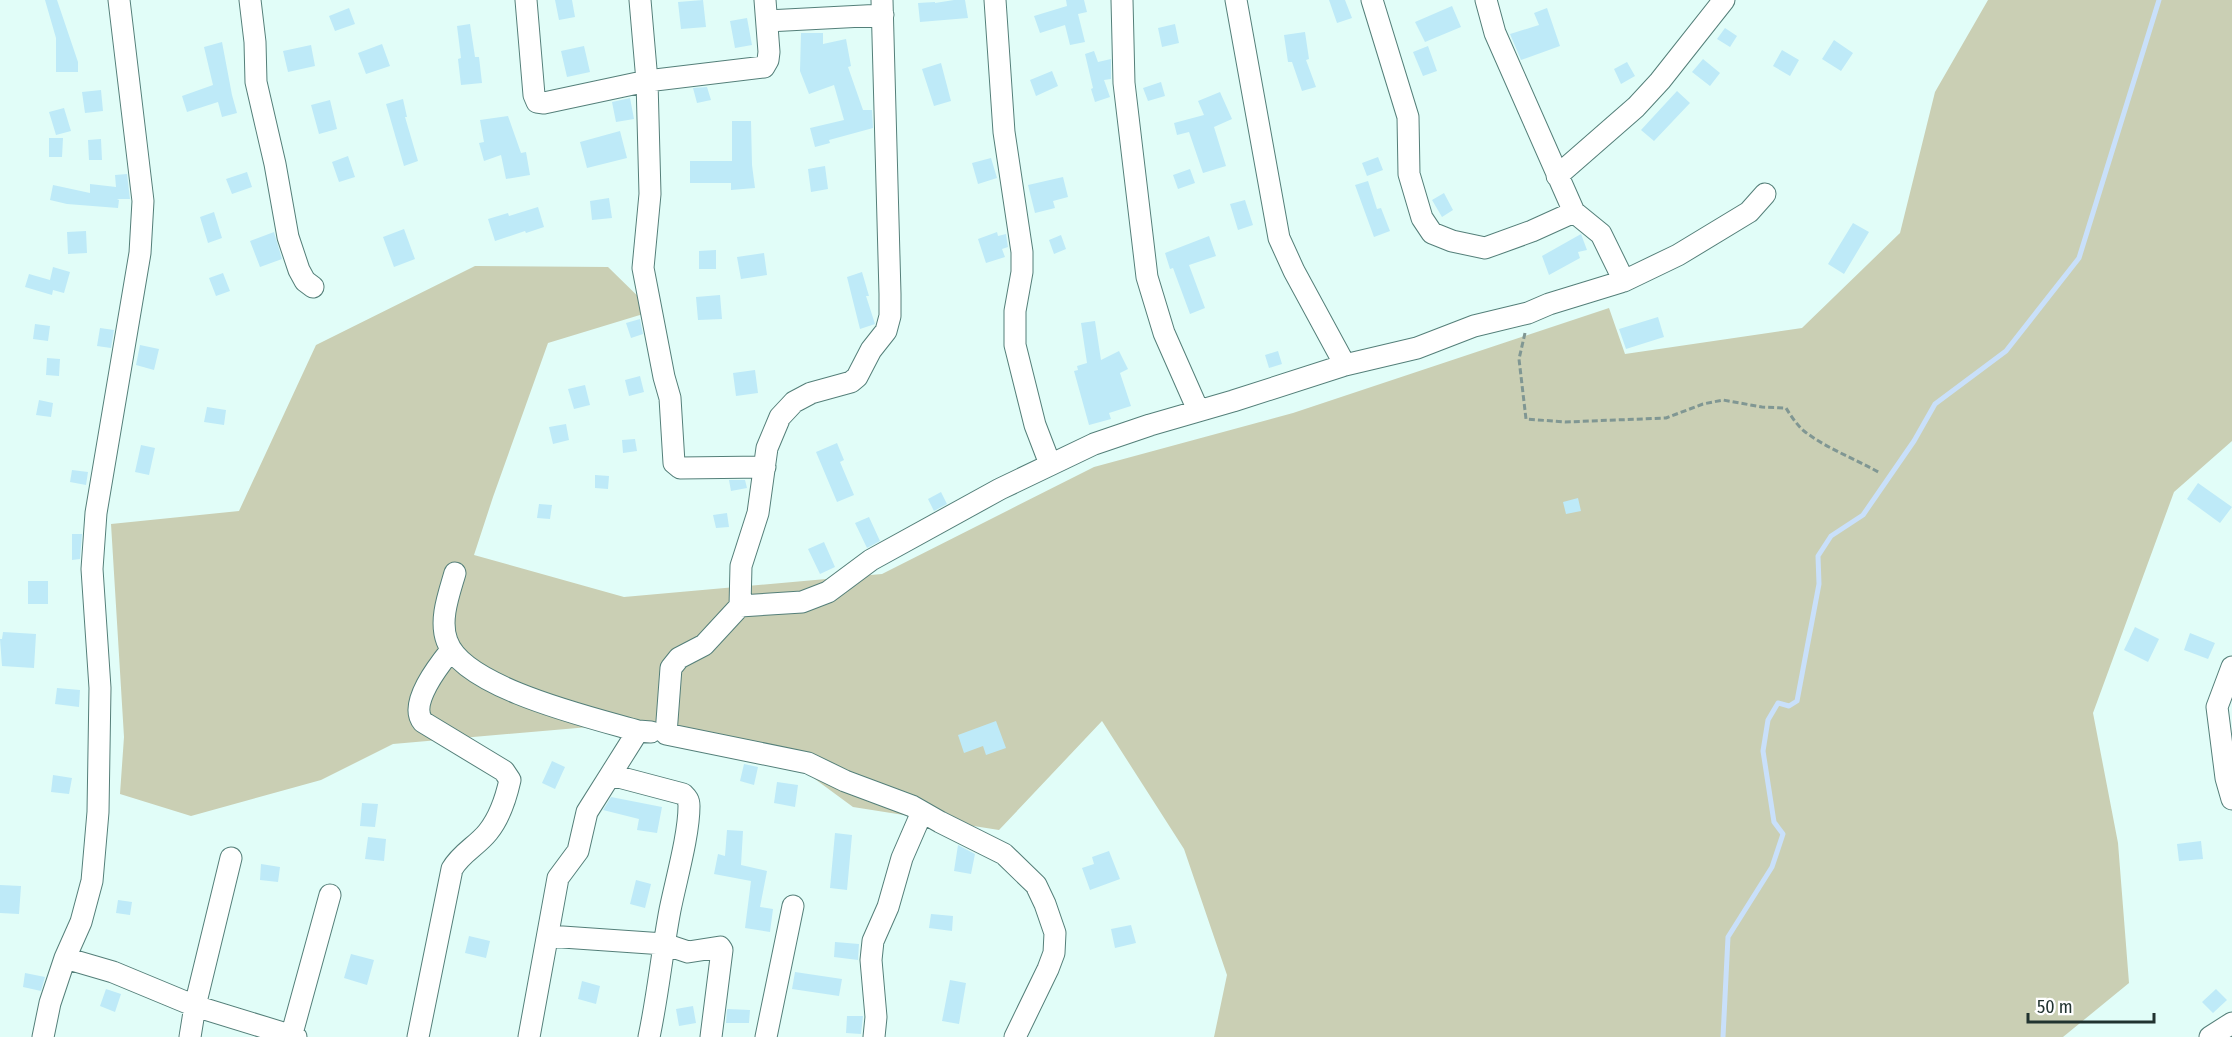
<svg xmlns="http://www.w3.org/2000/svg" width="2232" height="1037" font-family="'Fira Sans Condensed',sans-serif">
<rect width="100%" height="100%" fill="#e1fdf8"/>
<!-- green -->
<path fill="#cacfb4" d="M1988,0h244v441l-58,51 -81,221 25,130 11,140 -66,54h-849l13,-62 -43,-126 -82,-128 -103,109 -146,-23 -83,-61 -123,-24 -254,22 -72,36 -130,36 -71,-22 4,-57 -13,-213 128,-13 77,-166 159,-79 133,1 45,44 -105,32 -55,154 -19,58 150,42 258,-23 212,-107 199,-54 316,-105 16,46 177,-26 98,-95 35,-141z"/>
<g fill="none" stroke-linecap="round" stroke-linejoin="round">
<!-- stream -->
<path stroke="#c9e0fa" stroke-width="5" d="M1723,1037l5,-100 44,-70 11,-33 -9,-12 -11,-71 5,-31 10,-17 11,3 8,-5 22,-117 -1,-28 13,-20 32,-21 51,-74 21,-37 71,-53 73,-93 80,-258"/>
</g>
<!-- building -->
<path fill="#beeaf8" d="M45,0h12l21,62v10h-22v-34z
M555,0h17l3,17 -16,3z
M703,0l3,27 -25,2 -3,-27z
M954,0h11l3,18 -48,4 -2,-19 17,-1v1z
M1066,0h18l3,12 -9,2 7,28 -15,3 -5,-20 -25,8 -6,-17 33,-10z
M1329,0h16l7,18 -15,5z
M1452,6l9,21 -36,15 -10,-20z
M349,8l6,16 -20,7 -6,-15z
M1547,8l13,38 -39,14 -11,-26 29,-9 -5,-12z
M747,18l5,27 -17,3 -5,-27z
M470,24l5,33h4l3,26 -21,2 -3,-26 3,-1 -4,-32z
M1175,24l4,19 -17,4 -4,-19z
M1725,28l12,8 -7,11 -13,-8z
M1305,32l4,27 -3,1 10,27 -14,4 -10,-29h-4l-4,-27z
M801,33h22v11l23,-5 5,27 -3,1 15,43h9l1,18 -44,12 1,3 -15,4 -5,-19 34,-8 -10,-35 -25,9 -9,-23z
M1834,40l19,13 -12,18 -19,-12z
M222,42l10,53 5,18 -15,4 -4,-15 -31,10 -5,-16 31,-11 -9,-38z
M382,44l8,22 -24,8 -8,-21z
M311,45l4,21 -27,6 -5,-21z
M584,46l6,26 -23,5 -6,-26z
M1428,46l9,25 -14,5 -10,-24z
M1782,50l17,10 -9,16 -17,-10z
M1094,51l4,11 13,-3v20l-7,1 6,17 -15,5 -4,-13 2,-1 -8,-34z
M1703,59l17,14 -10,13 -18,-14z
M1627,62l8,14 -14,8 -7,-15z
M941,63l10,38 -17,5 -12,-37z
M1052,71l6,15 -22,10 -6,-16z
M1161,82l4,14 -17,5 -5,-13z
M707,87l4,13 -14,3 -4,-15z
M101,90l2,21 -18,2 -3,-21z
M1677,91l13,12 -36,38 -13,-11z
M1220,92l12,27 -18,8 12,39 -23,7 -14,-41 -12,3 -3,-12 30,-8 -6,-14z
M630,98l4,21 -18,3 -4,-20z
M403,99l4,18h-2l13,44 -14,5 -18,-62z
M330,100l7,29 -18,5 -8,-29z
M64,108l7,23 -15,4 -7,-23z
M508,116l13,37 5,-1 4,23 -24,4 -5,-24 -17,6 -5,-18 5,-1 -4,-22z
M732,121h19l1,44 3,23 -24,2v-7h-41v-22h42z
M620,131l7,27 -40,10 -7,-26z
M49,138h14l-1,19h-13z
M101,139l1,21h-13l-1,-20z
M348,156l7,21 -16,5 -7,-20z
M1378,157l5,13 -16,6 -5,-13z
M991,158l6,20 -19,6 -6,-21z
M825,166l3,23 -17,3 -3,-23z
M1190,169l5,14 -17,6 -5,-14z
M247,172l5,15 -20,7 -6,-15z
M127,174l3,25h-13l2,1 -1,8 -51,-4 -17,-4 3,-15 37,8v-9l26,3 -1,-12z
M1063,177l5,20 -15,4 2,7 -20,5 -7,-28z
M1368,181l9,28 4,-1 9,23 -16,6 -19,-52z
M1444,193l9,17 -11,7 -10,-17z
M609,198l3,20 -20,2 -2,-19z
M1245,200l8,25 -15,5 -8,-26z
M538,207l6,20 -18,6 -1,-2 -30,10 -7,-22 20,-6 1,3z
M214,212l8,26 -14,5 -8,-26z
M1853,223l16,9 -25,42 -16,-10z
M404,229l11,30 -21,8 -11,-30z
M86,231l1,22 -19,1 -1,-22z
M274,232l8,27 -22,8 -10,-26z
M997,232l1,4 8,-2 2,13 -6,2 3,8 -19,6 -8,-24z
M1581,234l6,16 -9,2 2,6 -31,17 -7,-19z
M1061,235l5,14 -12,5 -5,-14z
M1209,236l7,20 -27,9 16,43 -15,6 -17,-46 -3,1 -5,-16z
M716,250v19h-17v-18z
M764,253l3,22 -26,4 -4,-22z
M53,267l17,5 -6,21 -11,-3 -1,5 -27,-8 4,-13 21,6z
M862,272l7,24h-3l9,28 -15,5 -13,-52z
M223,273l7,18 -14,5 -7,-18z
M720,295l2,24 -24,1 -2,-23z
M1658,317l6,20 -38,12 -7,-20z
M640,319l3,15 -12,4 -5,-15z
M1095,321l6,39 18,-9 9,18 -8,4 11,33 -22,7 2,6 -22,6 -15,-54 4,-1 -1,-4 10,-3 -6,-40z
M35,324l15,2 -2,15 -15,-2z
M100,328l14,2 -3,18 -14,-2z
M140,345l19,4 -5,21 -18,-5z
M1278,351l4,13 -13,4 -4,-13z
M47,358l13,1 -1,17 -13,-1z
M755,370l3,23 -22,3 -3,-23z
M640,376l4,16 -15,4 -4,-16z
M585,385l5,20 -16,4 -6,-20z
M39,400l14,3 -2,14 -15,-2z
M207,407l19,3 -2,15 -20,-3z
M566,424l3,16 -16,4 -4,-17z
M635,439l2,12 -14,2 -1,-13z
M837,443l7,17 -4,2 14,33 -17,7 -21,-50z
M141,445l14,3 -6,27 -14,-3z
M72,470l16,2 -2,13 -16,-3z
M595,475l14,1 -1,13 -13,-1z
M729,480h16l2,8 -16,3z
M2198,483l34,24 -12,16 -33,-24z
M941,492l6,12 -13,7 -6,-12z
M1578,498l3,13 -15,3 -3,-12z
M539,504l13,1 -2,14 -13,-1z
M727,513l2,14 -13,1 -3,-13z
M869,517l11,24 -13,7 -12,-25z
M72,534h10l-2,25 -8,1z
M824,542l11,25 -15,7 -12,-25z
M28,581h20v23h-20z
M2135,627l24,12 -11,23 -24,-12z
M3,632l33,2 -2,34 -32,-2 -2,-27h2z
M2190,633l25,10 -7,16 -24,-9z
M57,688l23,2 -1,17 -24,-3z
M996,721l10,27 -20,7 -3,-9 -19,7 -6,-18z
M552,761l13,6 -10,22 -13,-6z
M744,764l14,3 -4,18 -14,-4z
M53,775l19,3 -3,16 -18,-2z
M777,782l21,3 -3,22 -21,-4z
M611,797l51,10 -5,26 -20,-3 2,-11 -36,-9z
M362,803l16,1 -3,23 -15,-1z
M727,830l16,1 -2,34 26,6 -7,36 13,2 -3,23 -25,-4 6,-47 -37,-7 4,-20 7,2z
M835,833l17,2 -5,55 -17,-2z
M368,837l18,2 -2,22 -19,-2z
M2201,841l2,18 -24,2 -2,-17z
M958,845l17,9 -4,20 -17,-3z
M1109,851l11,28 -30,11 -8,-22 12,-4 -2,-7z
M261,864l19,3 -2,15 -18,-2z
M636,880l15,4 -6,24 -15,-4z
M0,885l21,1 -2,28 -19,-1z
M118,900l14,2 -2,13 -14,-2z
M931,914l22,2 -1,15 -23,-3z
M1131,925l5,18 -21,5 -4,-19z
M469,936l21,5 -4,17 -21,-5z
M835,942l24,2 -1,16 -24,-3z
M351,954l23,6 -7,25 -23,-7z
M795,972l47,7 -3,17 -47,-7z
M25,973l20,4 -4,14 -18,-4z
M950,980l16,3 -7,41 -17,-3z
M582,981l18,5 -4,18 -18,-5z
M106,989l15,5 -6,18 -15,-6z
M2216,989l11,11 -14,13 -11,-11z
M693,1006l3,17 -17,3 -3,-17z
M727,1009l23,1 -1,13h-23z
M847,1016h16l-2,18 -15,-1z"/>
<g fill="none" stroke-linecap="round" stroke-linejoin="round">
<defs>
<path id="minor" d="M250,0l5,42 1,40 19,82 13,73 11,33 6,11 8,6
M526,0l8,95 3,7 7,1 103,-22 117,-14 4,-7 1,-8 -4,-52
M640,0l7,81 3,113 -7,74 21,109 6,21 4,65 6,5 85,-1
M882,0l8,294v22l-4,15 -15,19 -14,27 -6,5 -40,11 -17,9 -14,15 -13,31 -9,65 -17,53 -1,40 -36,39 -25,13 -8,10 -5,66 142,29 37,18 67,25 28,16 64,32 32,31 9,19 10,29 -1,20 -6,16 -33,68
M995,0l9,132 18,120v20l-7,39v34l20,80 15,39
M1122,0l2,83 23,194 17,56 34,77
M1236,0l43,238 15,33 51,94
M1372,0l36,117 1,57 13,44 10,15 20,8 33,7 47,-17 42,-19
M1486,0l9,33 79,179 27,22 23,47
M767,21l116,-6
M1557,176l79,-69 24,-26 64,-81
M455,573c-6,21 -16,47 -8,68 16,47 146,77 191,90l13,1
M740,606l62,-4 26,-10 43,-32 129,-71 94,-45 56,-19 83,-24 112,-36 72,-17 57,-22 54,-13 21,-9 75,-23 54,-26 71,-43 16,-18
M2232,667l-15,40 9,71 6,21
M611,775l72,19c4,4 6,6 6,12 0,29 -13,74 -19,104 -8,42 -12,85 -21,127
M548,936l116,8 24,8 32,-5 2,3 -11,87
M65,958l48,14 82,34 101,31
M43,1037l7,-34 15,-45 16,-36 11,-41 6,-69 2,-124 -8,-119 4,-56 44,-260 3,-52 -24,-201
M190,1037l5,-31 36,-148
M291,1037l39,-142
M418,1037l34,-168c9,-16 25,-23 36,-37 12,-15 18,-34 22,-52l-6,-9 -81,-49c-15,-18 16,-57 28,-72
M529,1037l29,-159 20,-27 9,-39 51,-81
M766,1037l27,-131
M874,1037l2,-20 -5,-57 2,-19 15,-34 14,-49 20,-46
M2210,1037l22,-14"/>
</defs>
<!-- minor casing -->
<use href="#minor" stroke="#547f79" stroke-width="23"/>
<!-- path -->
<path stroke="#809793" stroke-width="3" stroke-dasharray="6 3" stroke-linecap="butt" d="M1525,333l-6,26 7,60 39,3 101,-4 37,-14 20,-4 39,7 24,1c5,8 11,17 18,23 23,18 50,27 76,42"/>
<!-- minor -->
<use href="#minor" stroke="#fff" stroke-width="21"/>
</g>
<!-- scale -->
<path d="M2028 1013v9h126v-9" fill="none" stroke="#213330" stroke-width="3"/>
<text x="2037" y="1013" font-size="18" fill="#213330" stroke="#ffffff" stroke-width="4.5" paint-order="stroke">50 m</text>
</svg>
